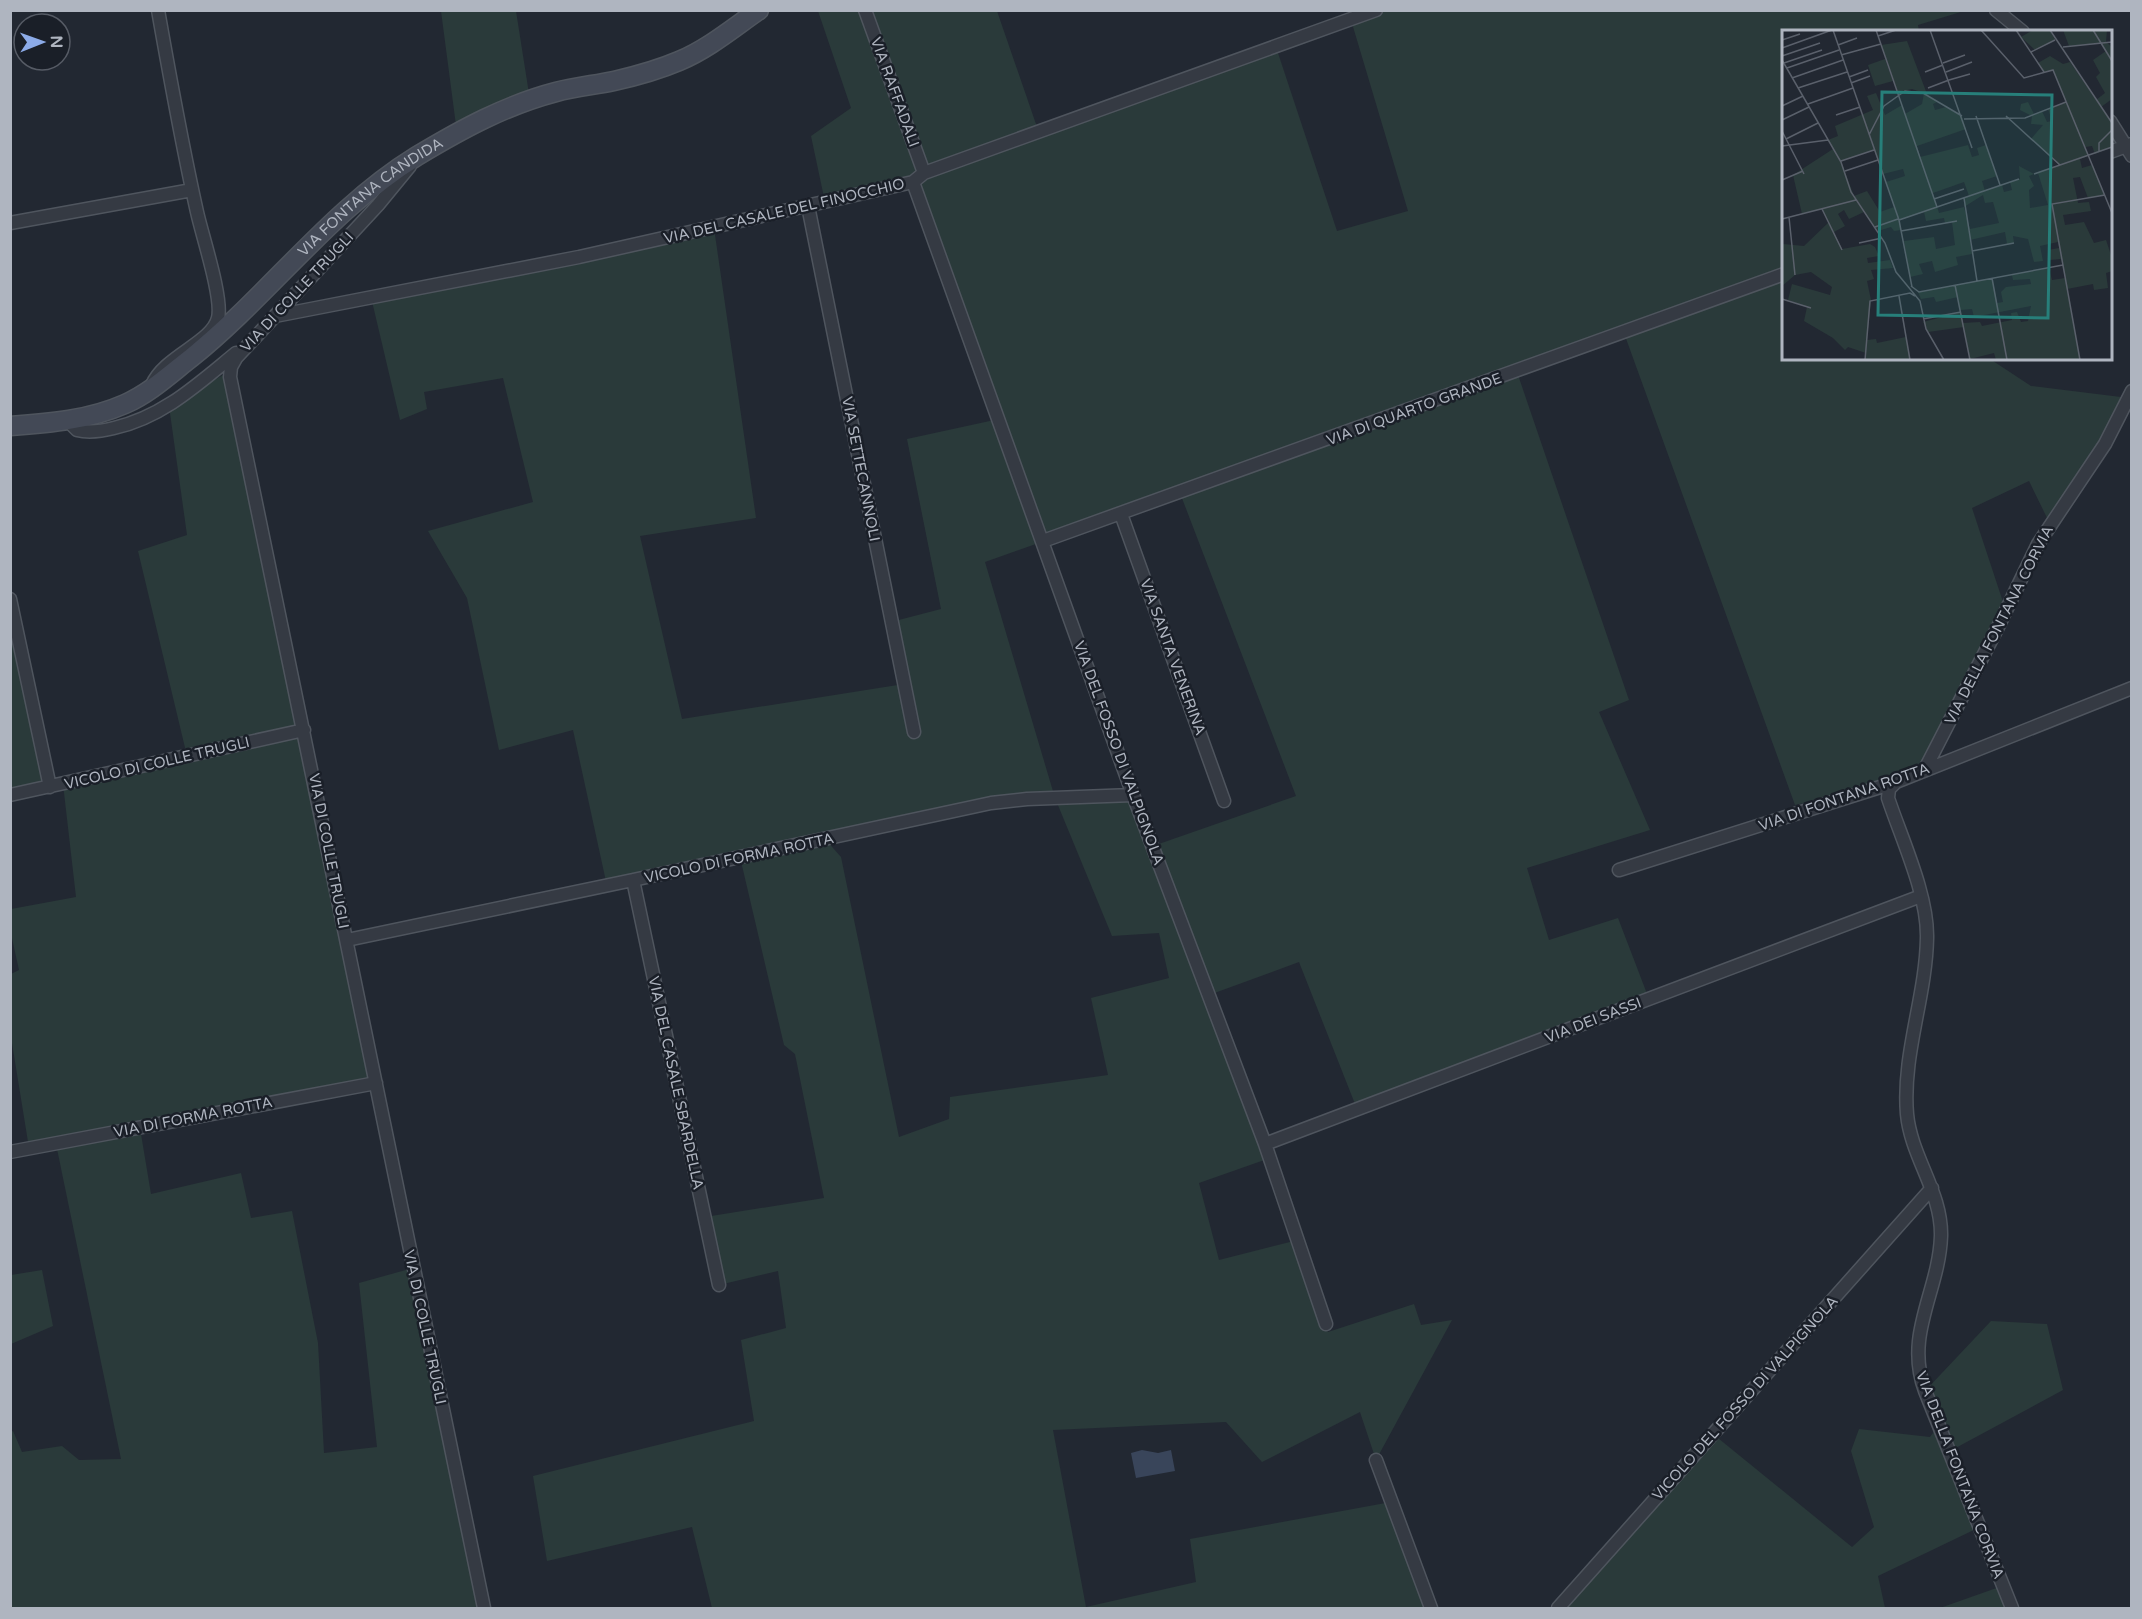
<svg xmlns="http://www.w3.org/2000/svg" width="2142" height="1619" font-family="'Varela Round',sans-serif">
<rect width="100%" height="100%" fill="#222832"/>
<!-- green -->
<path fill="#2a3a3a" fill-rule="evenodd" d="M441,11h75l14,89 -73,33z
M818,11h179l40,116 239,-80 61,184 71,-20 -57,-191 25,-9h588l-46,14 1,6 -135,1v326l206,1 41,27 98,12 -79,126 -21,-43 -57,27 34,103 -81,158 -29,13 -101,23 -171,-472 -107,39 112,328 -30,12 51,118 -123,38 22,72 69,-22 31,81 -292,110 -58,-147 -90,33 61,163 -71,25 20,77 79,-20 30,92 86,-28 7,21 31,-5 -76,140 -16,-48 -98,50 -36,-40 -173,8 33,177 110,-25 -6,-43 201,-37 40,106h-719l-20,-81 -145,34 -14,-85 221,-55 -13,-81 45,-12 -8,-57 -59,14 -14,-68 119,-19 -29,-144 -11,-9 -44,-188 -133,29 -34,-156 -74,20 -32,-152 -39,-67 105,-29 -30,-124 -79,14 3,17 -27,11 -29,-123 343,-69 42,290 -116,18 42,183 222,-35 -13,-62 50,-13 -34,-170 92,-20 -86,-237 -88,20 -14,-66 40,-28zM1180,493l116,303 -143,50 -20,-51 -78,3 -70,-236zM1055,798l57,138 47,-3 10,45 -78,20 17,77 -158,22 -1,22 -50,18 -58,-280 -16,-18z
M230,371l146,712 -236,45 11,66 90,-21 10,45 41,-7 26,132 6,110 53,-6 -18,-164 54,-15 71,340h-473v-176l2,-1 9,21 40,-6 17,14 42,-1 -65,-315 -27,4 -18,-111v-63l8,-4 -8,-36v-25l65,-12 -13,-113 124,-28 -49,-205 49,-16 -18,-129z
M10,599l40,188 -40,8z
M42,1270l11,56 -42,18v-69z
M1991,1321l56,3 16,66 -113,61 30,76 -102,49 7,32h-327l155,-174 139,113 22,-20 -23,-76 8,-22 71,8 9,-12 -14,-34z
M2005,1585l9,23h-74z"/>
<!-- water -->
<path fill="#39455a" d="M1142,1450l16,3 13,-3 4,21 -39,7 -5,-25z"/>
<g fill="none" stroke-linecap="round" stroke-linejoin="round">
<defs>
<path id="minor" d="M865,10l59,163
M1996,10l27,22
M2110,121l22,35
M2110,152l22,-8
M410,166l-32,39 -142,153 -5,9 -1,10 254,1231
M913,182l220,613 132,349 61,180
M808,206l106,526
M10,223l182,-33
M275,316l304,-59 334,-75 11,-9 452,-163
M152,385c12,-29 60,-42 66,-67 5,-20 -16,-83 -21,-106 -15,-67 -27,-134 -39,-202
M68,421l9,9c12,3 25,1 37,-2 49,-11 84,-44 122,-75
M1121,514l103,287
M1043,541l741,-267
M10,599l40,188
M1925,769l75,-146 38,-79 67,-100 27,-53
M1896,782l-7,7 -1,9c14,42 40,97 39,140 -1,59 -25,117 -20,176 4,43 35,78 34,122 -2,56 -37,98 -16,155l87,217
M10,795l294,-65
M1619,870l277,-88 236,-94
M633,880l86,405
M347,940l286,-60 358,-77 36,-4 106,-4
M1265,1144l656,-248
M10,1152l366,-69
M1376,1460l55,148
M1558,1608l374,-420"/>
<g id="secondary">
<path id="s1" d="M10,426c40,-3 79,-6 115,-22 25,-11 45,-30 67,-47 78,-63 139,-148 225,-201 45,-27 89,-51 139,-64 19,-5 39,-7 58,-11 22,-5 44,-11 65,-20 29,-12 54,-33 80,-51"/>
</g>
</defs>
<!-- minor casing -->
<use href="#minor" stroke="#4f555e" stroke-width="15"/>
<!-- secondary casing -->
<use href="#secondary" stroke="#4f555e" stroke-width="21"/>
<!-- minor -->
<use href="#minor" stroke="#353a43" stroke-width="12"/>
<!-- secondary -->
<use href="#secondary" stroke="#434956" stroke-width="18"/>
</g>
<g text-anchor="middle" dominant-baseline="central" stroke-width="5" stroke-linejoin="round" paint-order="stroke">
<!-- street labels -->
<g font-size="15" fill="#afb5c0" stroke="#1a1f28">
<text transform="translate(895 92) rotate(70)">VIA RAFFADALI</text>
<text stroke="none"><textPath href="#s1" startOffset="440">VIA FONTANA CANDIDA</textPath></text>
<text transform="translate(784 211) rotate(-13)">VIA DEL CASALE DEL FINOCCHIO</text>
<text transform="translate(297 292) rotate(-47)">VIA DI COLLE TRUGLI</text>
<text transform="translate(1414 409) rotate(-20)">VIA DI QUARTO GRANDE</text>
<text transform="translate(861 469) rotate(79)">VIA SETTECANNOLI</text>
<text transform="translate(1999 625) rotate(-63)">VIA DELLA FONTANA CORVIA</text>
<text transform="translate(1173 657) rotate(70)">VIA SANTA VENERINA</text>
<text transform="translate(1119 753) rotate(70)">VIA DEL FOSSO DI VALPIGNOLA</text>
<text transform="translate(157 763) rotate(-13)">VICOLO DI COLLE TRUGLI</text>
<text transform="translate(1844 797) rotate(-19)">VIA DI FONTANA ROTTA</text>
<text transform="translate(329 851) rotate(79)">VIA DI COLLE TRUGLI</text>
<text transform="translate(739 858) rotate(-12)">VICOLO DI FORMA ROTTA</text>
<text transform="translate(1593 1020) rotate(-21)">VIA DEI SASSI</text>
<text transform="translate(676 1083) rotate(78)">VIA DEL CASALE SBARDELLA</text>
<text transform="translate(193 1117) rotate(-11)">VIA DI FORMA ROTTA</text>
<text transform="translate(425 1327) rotate(78)">VIA DI COLLE TRUGLI</text>
<text transform="translate(1745 1398) rotate(-48)">VICOLO DEL FOSSO DI VALPIGNOLA</text>
<text transform="translate(1960 1475) rotate(69)">VIA DELLA FONTANA CORVIA</text>
</g>
</g>
<!-- overview -->
<g transform="translate(1782 30)">
<rect width="330" height="330" fill="#222832"/>
<path d="M251,0h17l5,10 -20,10 -14,-13zM281,0h44l-1,12 6,5v52l-11,8 11,16v24l-17,7 -3,-8 -7,1 3,9 -8,3 2,9 10,-3 13,30 -17,3 -8,-21 -7,1 5,25 11,-1 2,9 -28,4 2,10 19,-3 10,21 12,-3 6,18v13l-6,2 2,15 -14,2 -1,-6 -26,5 13,71h-84l-2,-7 -24,6 -6,-32 -36,5 -5,-10 38,-10 2,11 17,-1 2,4 30,-6 -1,-7 6,-1 4,10 7,-1 3,-15 -57,11 -2,-8 -12,1 -2,-13 -22,5 -2,-5 -13,2 -3,-7 74,-14 5,25 6,-1 -2,-10 5,-5 25,-3 -1,-5 -17,1 -1,-5 37,-7 3,12 13,-2 -4,-19 -11,1 -2,-10 11,-2 -1,-6 -18,4 3,15 -9,1 -6,-23 -15,-3 1,7 -7,1 -2,-12 -35,8 2,14 -16,3 2,8 -23,7 -3,-11 -13,3 4,10 -13,3 -6,-36 30,-4 2,12 19,-4 -3,-23 -7,1 -1,-5 -18,3 -2,-9 -25,8 2,10 -7,1 -3,-4 -13,4 -14,-19 -15,7 -5,-9 -6,4 7,12 -11,6 8,17 28,-5 5,3 4,9 -12,2 1,5 22,-3 3,8 -22,2 3,9 -7,2 4,19 -4,40 9,-1 1,4 29,-6 4,23h-44v-7l-18,-6 -3,3 -12,-12 -29,-17 3,-14 -19,-7 4,-16 38,11 2,-8 -21,-15 -16,3 -13,11v-50l1,8 21,2 25,-24 -7,-13 -20,5 -9,-39 40,-26 -5,-9 10,-4 -3,-10 38,-16 -6,-14 9,-3 9,22 17,-10 3,9 17,-10 2,-11 -12,-4 -14,3 -17,-47 26,-4 20,53 10,8 -4,2 2,6 11,-3 16,9 4,13 -49,17 3,11 48,-12 4,12 7,-2 -2,-7 9,-3 11,31 -15,5 3,10 17,-6 2,7 8,-2 -2,-8 10,-3 -1,-13 15,8 -5,2 5,10 -5,4 1,18 18,-3 -10,-32 21,-8 -28,-26 12,-14 -12,-1 1,-8 -12,-6 1,-6 7,-2 6,12 8,-3 5,11 5,-1 -4,-12 18,-7 -13,-32 -9,2 -6,-9 12,-7 13,8 7,-2 26,38 9,-7 -9,-16 4,-4 -7,-13 13,-9 -5,-8 -32,3zM92,120l9,24 20,-5 2,7 -19,6 8,25 -14,5 -13,-21 -13,5 -13,-35zM182,152l5,14 -5,2v9l-25,6 -6,-20zM201,165l2,8 8,-1 6,21 -29,6 -6,-22zM103,29l8,22 -18,5 -7,-21z" fill="#2a3a3a" fill-rule="evenodd"/>
<path fill="none" stroke="#5a606b" stroke-width="1.5" d="M51,0l66,190 13,67M94,0l61,177M148,0l42,118M199,0l43,48 29,-8 59,143M234,0l28,42M268,0l62,93M311,0l19,31M96,6l18,-6M0,10l18,-6M56,15l19,-7M281,17l49,-5M0,18l50,-18M249,22l24,-12M59,25l40,-11M0,26l38,-13M0,30l59,102 10,30 34,51 11,29 24,29 6,28 18,31M2,33l38,-13M161,33l22,-8M5,38l52,-18M143,42l18,-7M164,42l26,-10M67,47l19,-7M10,48l51,-18M167,50l21,-6M69,53l19,-7M16,58l49,-16M146,58l21,-8M26,74l45,-16M0,76l21,-10M54,85l24,-8M194,86l24,69M224,86l54,49M182,89l61,-1 41,-16M0,90l27,-13M0,101l22,43M87,105l15,-29 21,-15 18,2 39,23M4,109l32,-16M0,116l46,-6M317,122v-9l13,-13M59,131l33,-11M63,141l33,-11M252,144l78,-27M0,150l21,-9M182,168l13,83M152,169l30,-10M40,179l20,41M7,187l6,58M0,189l74,-19M117,190l120,-41M93,197l23,-8M119,201l56,-10M77,213l23,-5M190,221l42,-8M210,248l15,82M173,255l15,75M129,256l8,6 144,-27M117,266l11,64M0,269l29,9M141,289l38,-7M83,330l5,-59 40,-8 5,3M298,330l-28,-156 53,-9"/>
<path fill="#277f7a" fill-opacity="0.15" stroke="#277f7a" stroke-width="3" d="M100,62l170,3 -4,223 -170,-3z"/>
<rect width="330" height="330" fill="none" stroke="#afb5c0" stroke-width="3"/>
</g>
<!-- border -->
<rect width="2142" height="1619" fill="none" stroke="#afb5c0" stroke-width="24"/>
<!-- north arrow -->
<g transform="translate(42 42) rotate(89)"><circle r="28" fill="#1a1f28" stroke="#565b65" stroke-width="1.5"/>
<path d="M0-4.5L10 22L0 15L-10 22Z" fill="#8cabe8"/>
<text y="-9" font-size="16" font-weight="bold" text-anchor="middle" fill="#afb5c0">N</text>
</g>
</svg>
